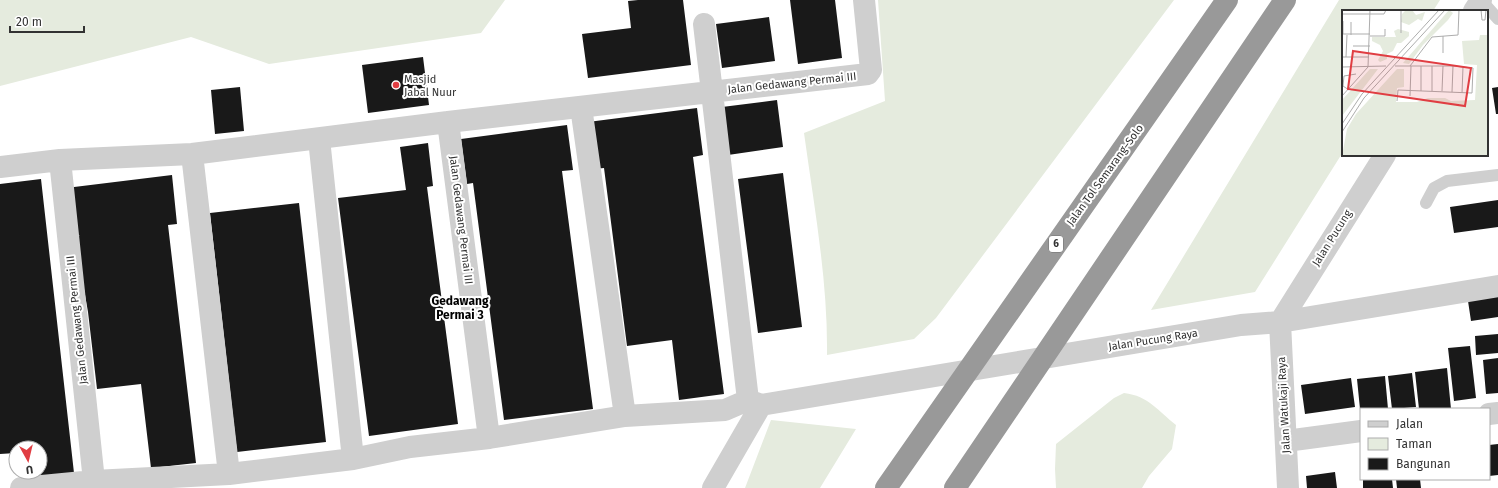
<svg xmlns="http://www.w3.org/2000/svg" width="1498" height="488" font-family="'Fira Sans',sans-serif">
<rect width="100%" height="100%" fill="#fff"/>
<!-- green -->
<path fill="#e5ebde" d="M0,0h505l-24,33 -212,31 -78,-27 -191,49z
M878,0h296l-238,318 -22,21 -87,16c1,-74 -13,-149 -23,-222l81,-32z
M1339,0h101l-7,11h-90v141l-88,140 -104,18z
M1124,393c25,3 34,18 52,32l-4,24 -23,27 -7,12h-86l-1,-19 1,-25 58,-46z
M771,420l85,9 -36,59h-75z"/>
<!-- building -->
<path fill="#191919" d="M638,0h45l8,65 -103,13 -6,-44 49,-6 -3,-27z
M790,0h45l7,58 -44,6z
M769,17l6,44 -53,7 -6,-44z
M423,57l6,48 -61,8 -6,-48z
M240,87l4,44 -29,3 -4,-44z
M1498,87v27h-2l-4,-26z
M777,100l6,47 -55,8 -6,-48z
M697,108l6,47 -10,2 31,237 -45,6 -7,-60 -45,6 -23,-178 -10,1 -6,-47z
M567,125l6,45 -11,1 31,238 -89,11 -31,-237 -6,1 -6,-45z
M428,143l5,43 -6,1 31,237 -89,12 -31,-238 68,-8 -6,-43z
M783,173l19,154 -44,6 -20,-154z
M172,175l5,49 -9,1 28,238 -45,5 -10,-84 -44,5 -9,-77 -13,-75 5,-2 -9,1 -5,-48z
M41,179l33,294 -51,6 -1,-7h18v-24h-24v5l-16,1v-270z
M1498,200v27l-44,6 -4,-26z
M299,203l27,239 -89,10 -27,-239z
M1498,296v21l-27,4 -3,-20z
M1498,334v19l-22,2 -1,-19z
M1470,346l6,52 -22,3 -6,-53z
M1498,358v35l-12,1 -3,-34z
M1447,368l4,41h-32l-4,-37z
M1412,373l4,34 -24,2 -4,-33z
M1385,376l3,33h-28l-3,-30z
M1351,378l4,29 -50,7 -4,-29z
M1498,444v31l-9,1v-31z
M1335,472l2,16h-30l-1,-12z
M1363,479h29l1,9h-30z
M1396,479h24l1,9h-24z"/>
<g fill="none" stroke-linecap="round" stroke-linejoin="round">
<!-- lane -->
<path stroke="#cfcfcf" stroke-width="12" d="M1481,0l17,19
M1426,203l8,-15 13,-7 51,-6"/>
<!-- street -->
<path stroke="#cfcfcf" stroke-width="22" d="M1474,11l7,-11
M704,24l44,376
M581,107l44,309
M448,122l41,316
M319,139l34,320 57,-12 79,-9 136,-22 100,-6 23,-10 13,5 480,-80 39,-3 218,-36
M192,154l37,320 124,-15
M60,160l34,321 135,-7
M0,167l60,-7 132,-6 256,-32 420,-48 3,-4 -7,-70
M1280,322l105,-167
M1280,322l8,166
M1489,414l9,-1
M1286,441l75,-10
M21,488l73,-7
M713,488l48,-83"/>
<!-- highway -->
<path stroke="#999" stroke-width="22" d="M886,488l341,-488
M955,488l330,-488"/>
</g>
<!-- markers -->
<circle fill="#e03d42" stroke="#fff" stroke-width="1.5" cx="396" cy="85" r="4"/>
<g text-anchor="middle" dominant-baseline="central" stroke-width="4" stroke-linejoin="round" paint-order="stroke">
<!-- shield labels -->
<rect fill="#fff" stroke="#707070" stroke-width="1" x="1049" y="236" width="14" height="16" rx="3"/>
<g font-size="10" font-weight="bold" fill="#323232">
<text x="1056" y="244">6</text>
</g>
<!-- poi labels -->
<g font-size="11" fill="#323232" stroke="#fff" text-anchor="start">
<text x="404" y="79">Masjid<tspan x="404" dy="13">Jabal Nuur</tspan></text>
</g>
<!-- street labels -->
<g font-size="11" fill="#323232" stroke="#fff">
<text transform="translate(792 83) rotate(-6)">Jalan Gedawang Permai III</text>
<text transform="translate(1105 175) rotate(-54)">Jalan Tol Semarang–Solo</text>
<text transform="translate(461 220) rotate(83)">Jalan Gedawang Permai III</text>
<text transform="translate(1332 238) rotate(-58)">Jalan Pucung</text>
<text transform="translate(77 320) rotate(-96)">Jalan Gedawang Permai III</text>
<text transform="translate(1153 340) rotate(-9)">Jalan Pucung Raya</text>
<text transform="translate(1284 405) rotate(-93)">Jalan Watukaji Raya</text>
</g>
<!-- neighbourhood labels -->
<g font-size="12" font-weight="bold" fill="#000" stroke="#fff">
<text x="460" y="301">Gedawang<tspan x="460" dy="14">Permai 3</tspan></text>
</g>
</g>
<!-- overview -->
<g transform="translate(1342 10)">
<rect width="146" height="146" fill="#fff"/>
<path d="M64,0h6l4,5 9,-3 -3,9 -4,-2 -9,6 -8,-3 1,-8zM107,0l4,3 -5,7 -25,25 -14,19 -6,-1zM56,19l11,3v4l-8,7h-4l-4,8 -6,3v5l-7,3 -2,-2 5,-9 -3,-6 -8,-4v-4h24l-2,-6zM138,25h8v121h-146l5,-27 9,-15 41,-45h7v18l-7,1 -1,14h21l11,-4h17l6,3 24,-1 2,-35 -13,-1 -2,-23 17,-1zM28,59h8l-36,47v-16z" fill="#e5ebde"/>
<path fill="none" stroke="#adadad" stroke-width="1" d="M139,0l1,10h3l1,-10M0,4h42l2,-4M9,12v13M59,23v-23M0,24h28M1,24v-13M28,26h15v-7M101,26v17M11,36h17M0,47h27M4,47l1,-22M53,56h48l-1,25M68,56l22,-29 26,-2 1,-25M79,56v25M101,56h10l-1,26M111,56l10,1 -1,26M0,57l44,-1M26,57l2,-57M7,80l-6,-4 1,-10 12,-2M90,81v-25M0,86l26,-29M68,86l1,-30M55,91l1,-11 74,3 1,-25 -10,-1M0,114l20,-30 77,-84M0,122l22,-34 81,-88"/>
<path fill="#e03d42" fill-opacity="0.15" stroke="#e03d42" stroke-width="2" d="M11,41l118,17 -6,38 -117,-17z"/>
<rect width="146" height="146" fill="none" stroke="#323232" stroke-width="2"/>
</g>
<!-- legend -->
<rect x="1360" y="408" width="130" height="72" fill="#ffffff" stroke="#adadad"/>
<rect x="1368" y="421" width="20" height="6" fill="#cfcfcf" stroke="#adadad"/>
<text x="1396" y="428" font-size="12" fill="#323232">Jalan</text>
<rect x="1368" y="438" width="20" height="12" fill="#e5ebde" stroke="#adadad"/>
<text x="1396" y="448" font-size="12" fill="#323232">Taman</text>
<rect x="1368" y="458" width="20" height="12" fill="#191919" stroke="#adadad"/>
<text x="1396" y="468" font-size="12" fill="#323232">Bangunan</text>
<!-- north arrow -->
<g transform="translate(28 460) rotate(172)"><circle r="19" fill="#ffffff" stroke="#adadad"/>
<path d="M0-3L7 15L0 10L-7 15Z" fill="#e03d42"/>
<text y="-6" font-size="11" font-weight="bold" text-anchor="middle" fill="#323232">U</text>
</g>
<!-- scale -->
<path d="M10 26v6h74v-6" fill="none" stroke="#323232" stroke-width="2"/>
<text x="16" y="26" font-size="12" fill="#323232" stroke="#ffffff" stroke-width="3" paint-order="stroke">20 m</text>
</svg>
